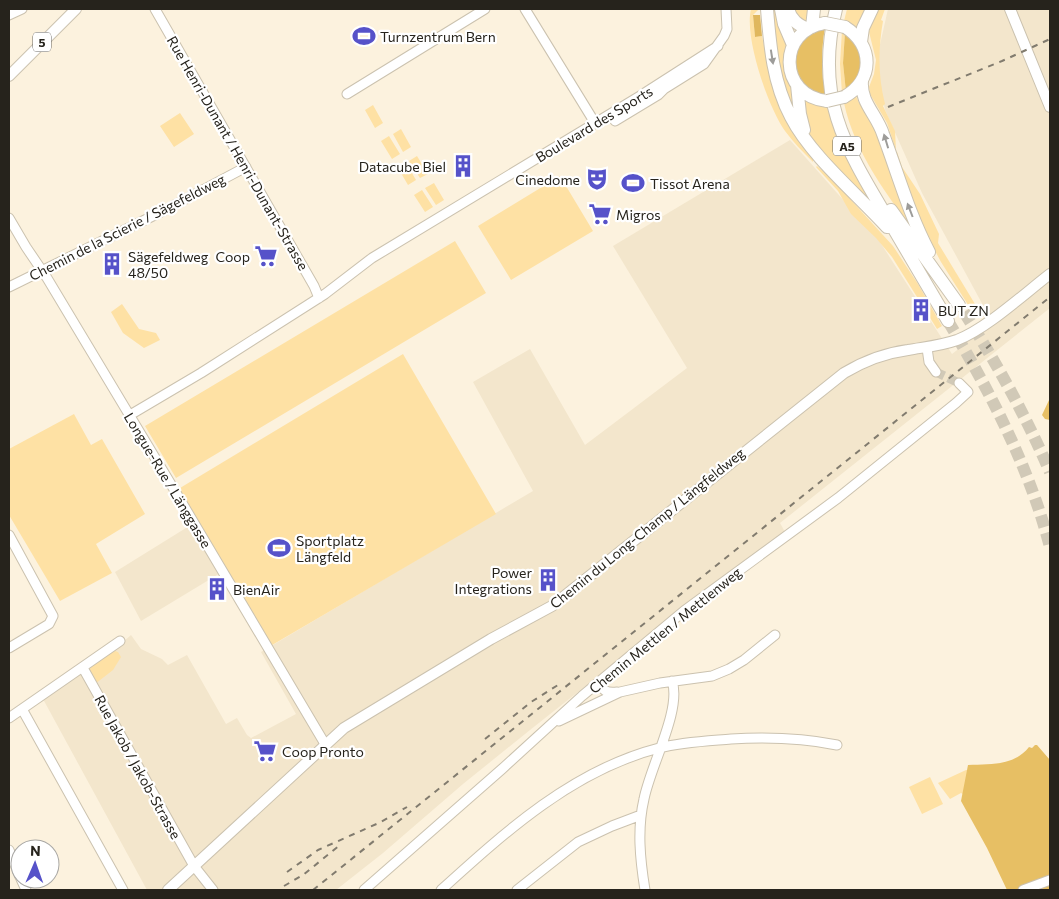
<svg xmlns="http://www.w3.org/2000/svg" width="1059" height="899" font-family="Commissioner,sans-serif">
<rect width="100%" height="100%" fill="#fcf2de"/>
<!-- built -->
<path fill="#f3e6cc" d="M888,9h162v265l-59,46 -69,-127 -37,-83 -7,-34 1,-27z
M790,140l88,99 74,115 98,-76v30l-270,215 5,9 -105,79 -150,119 -67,54 -80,69 -47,37h-189l-104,-191 80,-57 8,-7 10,14 21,10 6,6 19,-10 39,69 11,-6 10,17 4,3 45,-24 -35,-62 272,-161 -60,-109 57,-33 55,96 102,-77 -74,-122z
M194,523l28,49 -81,49 -26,-49z"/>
<!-- green -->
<path fill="#fee1a4" d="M751,9h8l-6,6 2,22 7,-1 7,35 44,87v4c-10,-10 -20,-20 -28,-31 -17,-24 -41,-94 -34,-122z
M769,9h8l9,28 9,79 -8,-15z
M794,9h16l-4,13 -8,-4z
M847,9h19l-9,18 -13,-6z
M877,9h8l-4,11 2,1c-5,29 -5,55 2,83l-2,2 12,25 1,19 -9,-27 -17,-29 -1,-7 5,-13 2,-14 -7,-28 2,-10z
M842,30l3,2 -2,31 3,29 -4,2 -2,-30z
M856,96l3,7 10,11 49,123c-30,-41 -63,-83 -74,-134z
M801,97l27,9 45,97c-16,-14 -61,-57 -66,-75 -3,-10 -4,-21 -6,-31z
M373,105l10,18 -8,5 -10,-18z
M180,113l14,21 -20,13 -14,-21z
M401,129l10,18 -8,5 -10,-18z
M389,136l11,18 -8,5 -11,-18z
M897,152l5,15 18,27 19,40 -1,9 37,61 -5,4 -29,-46 -16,-30 -28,-73z
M417,156l11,18 -8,4 -11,-17z
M406,163l10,17 -8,5 -10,-17z
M817,166l14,12 62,68 25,38 24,42 -5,3 -45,-72 -16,-19 -25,-24 -13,-23 -22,-24z
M560,176l33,55 -82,49 -33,-54z
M434,183l10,17 -8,5 -11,-17z
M422,190l11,17 -8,5 -11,-17z
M455,241l31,52 -310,185 -31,-52z
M122,304l17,25 17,4 4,7 -16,8 -21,-15 -12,-21z
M403,354l93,160 -229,134 -92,-157z
M74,414l17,31 11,-6 43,75 -49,30 16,29 -52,28 -51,-86v-66z
M112,650l6,2 3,5 -8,13 -18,14 -6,-10 2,-9z
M966,770h31l-31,26 -5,-3 -11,6 -12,-16z
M930,777l13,27 -21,10 -13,-27z"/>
<!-- forest -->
<path fill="#e7bf64" d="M825,27c-4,24 -4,47 1,70l-25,-12 -8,-25 11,-23z
M845,32l16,20 -1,23 -14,17 -3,-29z
M1050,398v22l-5,-1 -3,-4z
M1035,745h2l13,15v130h-43l-20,-42 -26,-47 7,-36c23,-1 46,1 61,-18l3,1z"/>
<!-- water -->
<path fill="#e0b75d" d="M753,15h7l2,21 -7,1z"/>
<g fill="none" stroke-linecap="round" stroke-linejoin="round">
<!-- minor-tunnel -->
<path stroke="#d1c9b7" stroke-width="9" stroke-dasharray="9 4.5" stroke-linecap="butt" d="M936,372l23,11"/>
<!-- highway-tunnel -->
<path stroke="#d1c9b7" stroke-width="12" stroke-dasharray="12 6" stroke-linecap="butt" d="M964,312c33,52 62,104 86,160
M948,321c42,71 81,145 102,226"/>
<defs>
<path id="minor" d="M155,9l159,277 5,12
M525,9l70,114
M9,15l13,-6
M347,94l138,-85
M615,121l43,-26 6,-6 40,-25 20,-28 3,-7 -1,-20
M9,218l17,29 21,31 128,213 150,253
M9,287l156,-77 81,-43
M927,348l2,14 7,10
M130,415l71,-42 124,-79 47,-36 268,-162 78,-50
M9,535l44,81 -4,8 -40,24
M83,668l111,198 19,24
M599,682c4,9 7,11 18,10
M22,709l101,181
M9,718l111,-77
M559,721l61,-29 40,-9 52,-7 17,-7 15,-9 31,-25
M9,850l11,27
M21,879l5,11
M364,890l138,-121 80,-73 102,-85 154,-113 118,-95 12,-11 -9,-9
M441,890c64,-58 132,-120 218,-142 23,-6 48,-7 72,-9 35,-2 71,-1 106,6
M517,890l61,-48 34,-16 29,-11
M645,890c-5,-31 -8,-61 -1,-91 6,-32 38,-90 28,-118
M1023,890l27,-10"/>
<path id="major" d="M1010,9l40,98
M9,76l67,-67
M168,890l176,-162 147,-89 61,-33 292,-233c20,-12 41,-20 64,-23 17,-3 32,-4 49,-10 29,-11 67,-46 93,-66"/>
<path id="highway" d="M767,9c3,37 6,74 24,108 20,39 66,77 96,110
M781,9l3,15 9,21
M788,9c3,11 10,16 20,20
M836,9c-22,88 9,138 52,210 20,34 40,68 60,102
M825,23c-48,7 -47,73 2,78
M812,27l2,-18
M861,42l2,-14 9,-19
M862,81c-2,21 15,34 21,53 15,40 26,80 46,118
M797,85l3,29 4,16
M844,97c30,-16 30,-52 1,-70
M891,210l68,95"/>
</defs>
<!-- minor casing -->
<use href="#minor" stroke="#cbc2af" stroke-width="11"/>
<!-- major casing -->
<use href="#major" stroke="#cbc2af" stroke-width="12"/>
<!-- highway casing -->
<use href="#highway" stroke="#cbc2af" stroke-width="14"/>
<!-- minor -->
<use href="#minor" stroke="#fff" stroke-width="9"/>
<!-- major -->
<use href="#major" stroke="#fff" stroke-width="10"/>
<!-- highway -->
<use href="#highway" stroke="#fff" stroke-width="12"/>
<!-- rail -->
<path stroke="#817b6e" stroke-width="2" stroke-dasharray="6 6" stroke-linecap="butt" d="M888,107l114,-46 48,-22
M485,739l46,-37 27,-17
M287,872l31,-22 63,-28 26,-15
M284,886l19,-11 37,-30
M313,890l737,-593"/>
<defs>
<path id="highway-bridge" d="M825,23l20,4
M827,101l17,-4"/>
</defs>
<!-- highway-bridge casing -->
<use href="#highway-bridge" stroke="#cbc2af" stroke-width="14" stroke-linecap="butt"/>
<!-- highway-bridge -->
<use href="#highway-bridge" stroke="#fff" stroke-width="12"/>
</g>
<!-- one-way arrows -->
<defs><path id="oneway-solid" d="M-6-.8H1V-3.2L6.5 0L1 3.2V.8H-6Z" transform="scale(1.25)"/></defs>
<g fill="#9d9c99">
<use href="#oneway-solid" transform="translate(772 57) rotate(81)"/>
<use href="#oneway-solid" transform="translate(886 141) rotate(-107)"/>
<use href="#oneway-solid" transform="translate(910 210) rotate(-111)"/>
</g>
<!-- icons -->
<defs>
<symbol id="stadium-bare" viewBox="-9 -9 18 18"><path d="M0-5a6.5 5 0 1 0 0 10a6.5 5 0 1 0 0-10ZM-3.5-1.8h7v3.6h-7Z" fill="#5652c9" stroke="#fff" stroke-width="2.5" paint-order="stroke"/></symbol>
<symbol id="building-bare" viewBox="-9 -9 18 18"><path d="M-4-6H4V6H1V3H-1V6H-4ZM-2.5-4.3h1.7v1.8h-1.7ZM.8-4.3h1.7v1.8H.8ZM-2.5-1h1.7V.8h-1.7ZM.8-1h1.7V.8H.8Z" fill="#5652c9" stroke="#fff" stroke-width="2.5" paint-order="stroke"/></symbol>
<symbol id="theatre-bare" viewBox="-9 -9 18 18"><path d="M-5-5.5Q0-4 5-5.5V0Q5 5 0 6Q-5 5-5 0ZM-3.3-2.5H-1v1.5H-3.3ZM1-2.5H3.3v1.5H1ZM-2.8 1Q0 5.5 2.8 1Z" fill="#5652c9" stroke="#fff" stroke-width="2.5" paint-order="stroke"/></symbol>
<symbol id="supermarket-bare" viewBox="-9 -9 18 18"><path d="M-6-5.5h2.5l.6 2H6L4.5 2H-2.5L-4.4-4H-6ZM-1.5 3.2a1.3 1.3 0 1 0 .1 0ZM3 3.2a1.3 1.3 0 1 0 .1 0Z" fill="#5652c9" stroke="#fff" stroke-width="2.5" paint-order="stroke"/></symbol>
</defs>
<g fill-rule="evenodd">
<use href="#stadium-bare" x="348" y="20" width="32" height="32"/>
<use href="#building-bare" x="447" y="150" width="32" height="32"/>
<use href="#theatre-bare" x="581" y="163" width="32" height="32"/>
<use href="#stadium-bare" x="617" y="167" width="32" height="32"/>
<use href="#supermarket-bare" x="584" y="198" width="32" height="32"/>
<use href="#supermarket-bare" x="250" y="240" width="32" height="32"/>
<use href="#building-bare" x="96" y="248" width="32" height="32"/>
<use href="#building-bare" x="905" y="294" width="32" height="32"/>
<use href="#stadium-bare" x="263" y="532" width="32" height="32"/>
<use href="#building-bare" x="532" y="564" width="32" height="32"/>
<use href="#building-bare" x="201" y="573" width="32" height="32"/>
<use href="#supermarket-bare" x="249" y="735" width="32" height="32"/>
</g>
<g text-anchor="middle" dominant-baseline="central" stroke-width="4.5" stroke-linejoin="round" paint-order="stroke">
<!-- shield labels -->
<g fill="#fff" stroke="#676560" stroke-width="1">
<rect x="33" y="32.5" width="18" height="19" rx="4"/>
<rect x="833" y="136.5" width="28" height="19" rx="4"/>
</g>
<g font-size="12" font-weight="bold" fill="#26231c">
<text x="42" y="42">5</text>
<text x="847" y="146">A5</text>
</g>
<!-- poi labels -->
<g font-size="14" fill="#26231c" stroke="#fff" text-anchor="start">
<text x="380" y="36">Turnzentrum Bern</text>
<text x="446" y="166" text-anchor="end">Datacube Biel</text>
<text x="580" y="179" text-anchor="end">Cinedome</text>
<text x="650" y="183">Tissot Arena</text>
<text x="616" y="214">Migros</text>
<text x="128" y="256">Sägefeldweg<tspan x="128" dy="16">48/50</tspan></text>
<text x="250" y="256" text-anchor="end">Coop</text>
<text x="938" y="310">BUT ZN</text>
<text x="296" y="540">Sportplatz<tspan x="296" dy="16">Längfeld</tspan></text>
<text x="532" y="572" text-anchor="end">Power<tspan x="532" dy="16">Integrations</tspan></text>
<text x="233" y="589">BienAir</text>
<text x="282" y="751">Coop Pronto</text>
</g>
<!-- street labels -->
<g font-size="14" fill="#26231c" stroke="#fff">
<text transform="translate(594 124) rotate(-31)">Boulevard des Sports</text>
<text transform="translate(238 153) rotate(60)">Rue Henri-Dunant / Henri-Dunant-Strasse</text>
<text transform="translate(127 227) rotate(-27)">Chemin de la Scierie / Sägefeldweg</text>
<text transform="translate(168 480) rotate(59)">Longue-Rue / Länggasse</text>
<text transform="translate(647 528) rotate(-39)">Chemin du Long-Champ / Längfeldweg</text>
<text transform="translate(665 630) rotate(-39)">Chemin Mettlen / Mettlenweg</text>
<text transform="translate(138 767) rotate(61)">Rue Jakob / Jakob-Strasse</text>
</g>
</g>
<!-- border -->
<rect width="1059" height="899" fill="none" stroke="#26231c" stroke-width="20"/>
<!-- north arrow -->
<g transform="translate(35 864) rotate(2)"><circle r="24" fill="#ffffff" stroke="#a8a7a4"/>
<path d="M0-4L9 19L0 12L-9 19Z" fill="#5652c9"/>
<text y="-8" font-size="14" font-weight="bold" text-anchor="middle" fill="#26231c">N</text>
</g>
</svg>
